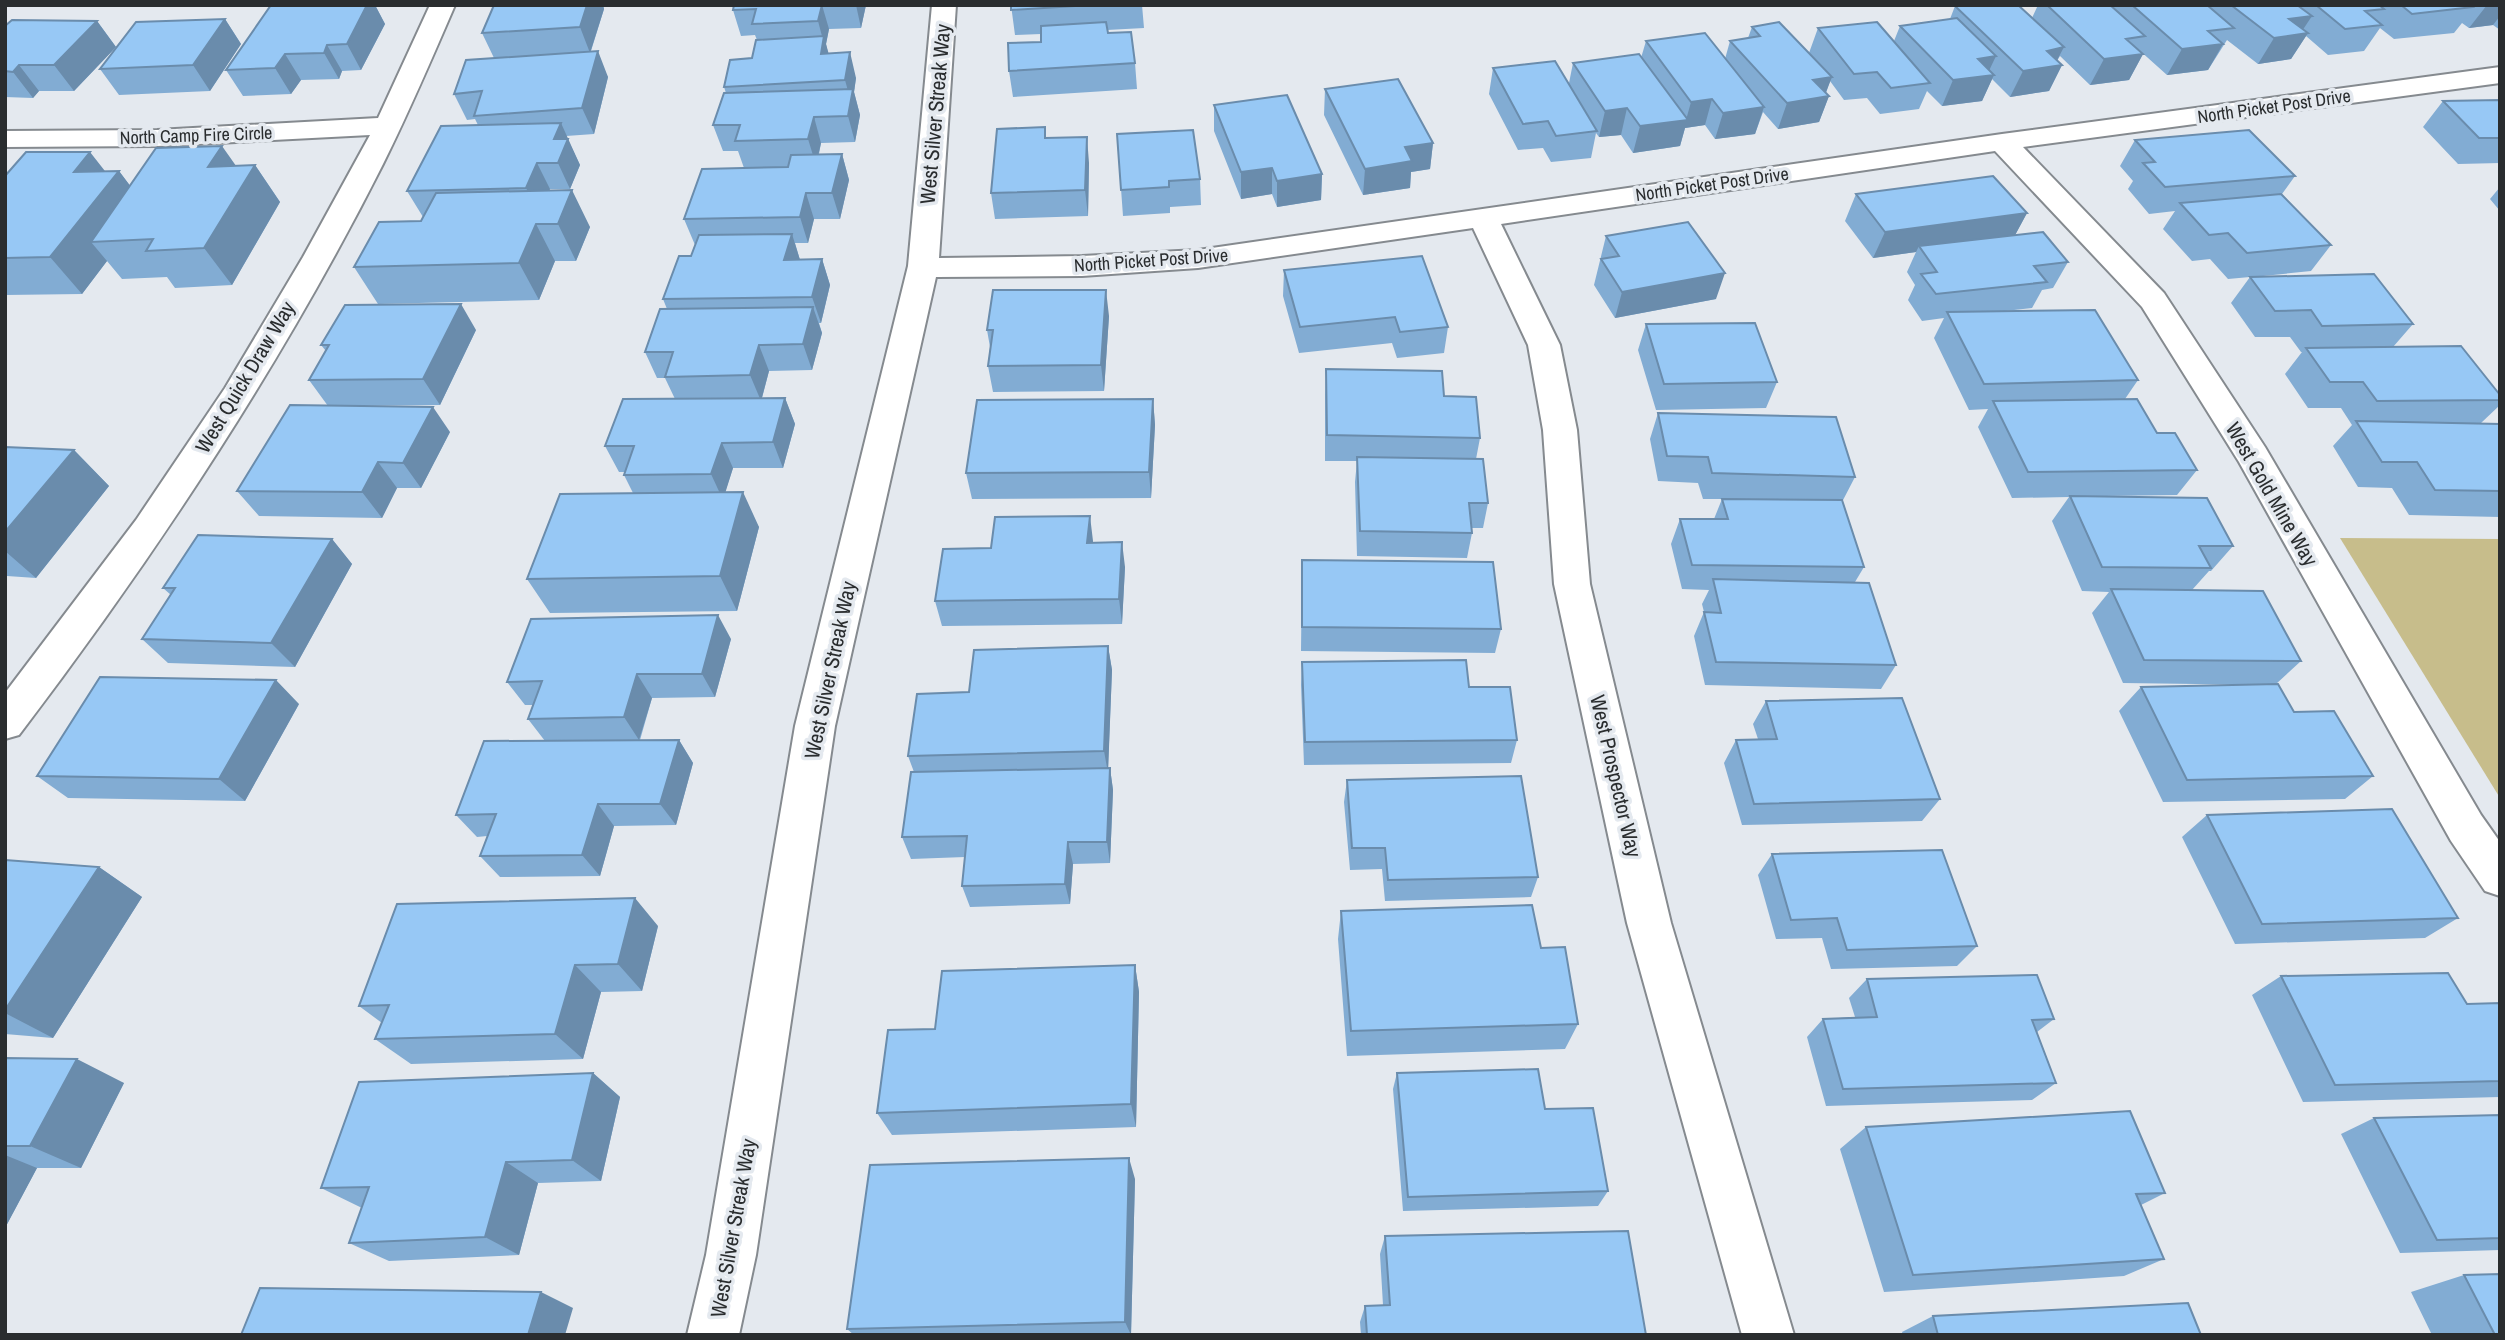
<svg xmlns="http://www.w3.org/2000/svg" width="2505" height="1340" font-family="'Archivo Narrow',sans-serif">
<rect width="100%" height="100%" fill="#e4e9ef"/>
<!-- green -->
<path fill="#c7bd8b" d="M2340,538l160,1v259z"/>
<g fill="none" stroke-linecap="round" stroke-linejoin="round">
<defs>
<path id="street" d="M430,5h25c-23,53 -46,107 -72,159 -102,202 -227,391 -364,571l-14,4v-46l131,-173 89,-132 78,-131 67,-122 -213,11 -152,1v-16l152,-1 221,-12z
M932,5h24l-17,253 143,-2 116,-6 804,-116 498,-67v16l-477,64 141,146 101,154 216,368 19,27v54l-15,-5 -34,-50 -212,-379 -97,-155 -147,-156 -494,73 59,121 17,85 13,154 81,339 123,412h-52l-115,-412 -73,-339 -11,-154 -15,-85 -55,-117 -275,40 -116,8 -146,1 -101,449 -79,529 -17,80h-52l19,-80 89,-529 113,-460z"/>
</defs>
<!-- street casing -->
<use href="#street" stroke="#858a8f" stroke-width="4"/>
<!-- street -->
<use href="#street" fill="#fff" fill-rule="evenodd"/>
</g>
<!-- wall -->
<path fill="#82acd3" d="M271,5h104l10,19 -24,46 -19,1 -3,8 -38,1 -10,14 -48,2 -17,-26z
M494,5h109l1,4 -13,42 17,26 -14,57 -28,2 14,29 -10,24h-20l-1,1 41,37 -14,34h-21l-16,39 -161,4 -24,-37 67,-46 2,-4 -16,-26 71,-66 -3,-6 -8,1 -13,-26 40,-36 -12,-25z
M734,5h132l-5,23 -32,1 -3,15 2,9 28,25 -2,14 6,23 -5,27 -34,1 -2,11h23l7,26 -9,39h-26l-6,24h-13l5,17 22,-1 8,26 -9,38h-2l3,10 -10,37 -43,1 -7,27h23l10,26 -12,44h-50l-8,24 34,35 -22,84 -187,2 -23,-34 106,-86 -9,-18 1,-3h-6l-14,-26 70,-47 -10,-21h-8l-12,-26 22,-43 -4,-10 28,-43 4,-11 -11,-26 60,-51 -6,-17h-15l-10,-26 13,-32 -2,-6 28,-29 5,-18 -2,-5 -14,1 -8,-26z
M1011,5h131l2,23 -37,2 1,3 27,30 2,26 -124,8 -4,-26 32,-29v-8l-26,1z
M2038,5h462v25l-7,-5 -24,3 -7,-5 -8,10 -60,6 -14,-11 -16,23 -36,4 -22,-19 -15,23 -33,5 -31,-24 -19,30 -41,5 -29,-26 5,5 -14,26 -39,5 -30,-29 -3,5 5,4 -13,26 -39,6 -18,-18 -10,22 -40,5 -15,-15 -8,18 -39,5 -13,-16 -23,2 -14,-19 -4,12 3,3 -10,26 -41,7 -15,-17 -8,22 -40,5 -10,-14 -20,3 -5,18 -47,7 -12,-18 -22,2 -3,-4 -5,25 -40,4 -8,-14 -25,2 -29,-56 4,-26 76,15 4,-20 68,-5 5,-17 79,18 5,-18 18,-3 4,-11 57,26 9,-25 76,13 6,-15 50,-7 5,-13 77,12z
M225,19l16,25 -31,47 -91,4 -19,-26z
M97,21l19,26 -42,44h-35l-6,7 -28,-1v-71z
M1325,89l108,54 -3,26 -19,3 -1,16 -47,7 -39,-80z
M2500,100v63l-42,1 -35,-37 20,-26z
M1214,105l108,69 -1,26 -44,7 -5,-13 -31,5 -27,-68z
M1045,127l1,11 43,25 -1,53 -93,3 -4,-26z
M1117,134l83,45 1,26 -31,2v6l-47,3z
M2135,140l160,36 -13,18 49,51 -20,26 -58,6 160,47 -20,23 107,48v10l-19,18 19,1v93l-91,-2 -17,-27 -34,-1 -25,-41 19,-21 -11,-17h-33l-23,-34 17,-22h-1l-11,-15h-35l-24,-34 19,-26 -22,2 -18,-20 -18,2 -29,-32 12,-18 -26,3 -21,-25 5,-8 -13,-15z
M255,165l25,37 -48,83 -57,3 -8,-11 -45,2 -15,-18 -25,33 -77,1v-119l114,-5 11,15 106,-20z
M2500,187v24l-10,-12z
M1856,194l171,19 -12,22 53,27 -15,26 -11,2 -10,18 -27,3 133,69 -13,19 32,34 40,37 -20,25 -71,1 127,50 -22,25h-2l-17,19 109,71 -25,23 18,28 79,64 -28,23 -182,3 -44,-91 22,-24 127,-2 -145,-2 -31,-70 17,-21 -27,-1 -30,-70 17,-24 -57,1 -34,-71 10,-18 -19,1 -35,-72 10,-20 -22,3 -14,-21 7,-15 -8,-13 9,-20 -43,6 -28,-37z
M1606,236l110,63 -101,19 -21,-33z
M1284,270l164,57 -4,26 -47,5 -5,-15 -93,10 -16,-57z
M1109,316l-5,75 -111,1 -5,-26 2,-19 -3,-17z
M1646,324l131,58 -11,26 -110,2 -18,-60z
M476,330l-36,75 -112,1 -19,-26 17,-29 -5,-6z
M1326,369l118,27 36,42 -4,21 12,44 -5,25h-12l1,5 -5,25 -110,-2 -2,-74 2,-21h-32v-66z
M1153,399l2,26 -4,73 -179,1 -6,-26z
M1658,413l197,64 -13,25 22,65 -9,15 41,83 -15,24 -176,-4 -11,-49 10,-24 -2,-8 7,-14 -27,-1 -11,-45 9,-25h34l8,-20h-19l-5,-16 -40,-2 -8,-42z
M450,432l-29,56h-24l-15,30 -123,-2 -22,-25z
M5,447l69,3 35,36 -73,92 -29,-2 -2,3z
M332,539l20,25 -57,103 -127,-4 -26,-24 29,-44 -8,-7z
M1093,543l32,24 -3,57 -180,2 -7,-25 56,-53z
M1302,560l199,69 -6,24 -194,-2z
M731,639l-16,58 -63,1 -12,42h39l14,23 -17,62 -62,1 -14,50 -100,1 -20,-21 7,-20 -10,1 -21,-22 89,-74 -17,-22 5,-14h-8l-18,-23z
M1108,646l4,24 -4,98h2l3,22 -3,73 -37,1 -3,40 -100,3 -8,-21 3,-29 -54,2 -9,-22 12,-65 -6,-16 61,-64z
M1302,662l167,25 48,53 -6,23 -207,2 -3,-80z
M1766,701l174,98 -18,22 -180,4 -18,-62 12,-23 22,-1 -5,-15z
M299,704l-54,97 -177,-3 -31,-22z
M1347,780l191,97 -7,20 -146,4 -3,-32 -32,1 -6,-68z
M2207,815l251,103 -33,20 -190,6 -53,-107z
M1772,854l205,92 -20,20 -126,3 -9,-31 -46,1 -18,-64z
M5,860l94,7 43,30 -89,141 -48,-4z
M1341,911l200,37 37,76 -13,25 -218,7 -9,-117z
M658,926l-16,65 -41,1 -18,67 -172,5 -36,-25 7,-16 -23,-17z
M1135,965l4,27 -3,135 -244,8 -15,-22z
M2281,976l186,28 33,-1v94l-197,5 -51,-107z
M1867,979l187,40 -17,13 19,51 -24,17 -206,6 -19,-69 16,-18 32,-2 -6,-19z
M5,1058l119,25 -43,85h-44l-32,60z
M593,1073l27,24 -19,84 -63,2 -19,72 -130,6 -40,-18 13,-35 -41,-20z
M1397,1073l148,36 63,82 -10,15 -195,5 -10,-122z
M2500,1115v135l-100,3 -59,-119 33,-16z
M1866,1127l299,66 -24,12 23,54 -40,17 -240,16 -44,-143z
M1135,1179l-4,156h-277l-7,-6z
M1385,1236l261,99h-285l-1,-13 5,-16 18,-1 -3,-51z
M2464,1275l36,60h-68l-21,-43z
M1933,1316l268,19h-298l-1,-3z"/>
<!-- shaded-wall -->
<path fill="#6a8cac" d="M367,5h8l10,19 -24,46 -14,-26z
M587,5h16l1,4 -14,44 -10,-26z
M822,5l7,24 -3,15 5,18 -10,-8 2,-14 -5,-19z
M856,5h10l-5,23z
M2487,5h13v11l-7,9 -24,3z
M2312,16l-12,18 8,-1 -17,26 -33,5 16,-26 15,-19z
M225,19l16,25 -31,47 -17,-26z
M97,21l19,26 -42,44 -20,-26z
M2223,44l-15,26 -41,5 15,-26z
M327,45l15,26 -3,8 -15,-26z
M2064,47l-10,19 8,-1 -13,26 -39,6 13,-26 24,-20z
M598,51l10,26 -14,57 -12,-26z
M850,52l6,26 -2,14 6,23 -5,27 -7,-26 3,-14 -6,-22z
M285,54l16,26 -10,14 -16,-26z
M2143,54l-14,26 -39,5 14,-26z
M1996,56l-9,19h7l-12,26 -40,5 11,-26 25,-21z
M19,65l20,26 -6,7 -20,-26z
M1832,77l-8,20 5,-1 -10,26 -41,7 9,-26 26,-23z
M1712,99l-7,26 -20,3 -5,18 -47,7 7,-27 46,-6 5,-18z
M1764,107l-9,27 -40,5 8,-26z
M1627,108l-6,27 -22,2 6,-26z
M814,117l7,26 -5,22 -8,-26z
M561,123l19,42 -10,24 -12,-26 -4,-24z
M1087,137l2,26 -1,53 -3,-26z
M1433,143l-3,26 -19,3 -1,16 -47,7 2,-26 40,-22z
M222,146l24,34 9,-15 25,37 -48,83 -28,-37 4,-81z
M90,152l22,28 7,-9 28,37 -56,34 16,19 -25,33 -32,-37 24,-85z
M842,154l7,26 -9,39 -8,-26z
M537,163l13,26 -11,25 -13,-26z
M1272,168v26l-31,5v-27z
M1322,174l-1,26 -44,7v-26z
M572,190l18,37 -14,34 -18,-37z
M806,193l8,26 -6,24 -8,-26z
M2027,213l-14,26 -94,7 -3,6 -43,6 12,-26z
M536,224l19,37 -16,39 -20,-37z
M792,234l8,26h-16z
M822,259l8,26 -9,38 -9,-26z
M1725,273l-9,26 -101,19 7,-26z
M1106,290l3,26 -5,75 -3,-26z
M461,304l15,26 -36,75 -17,-26z
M813,307l9,26 -10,37 -9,-26z
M759,345l10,26 -8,30 -11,-26z
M785,398l10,26 -12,44 -10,-26z
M1153,399l2,26 -4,73 -2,-26z
M433,407l17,25 -29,56 -18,-25z
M722,443l11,25 -10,32 -12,-26z
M74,450l35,36 -73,92 -31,-27v-19z
M378,462l19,26 -15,30 -20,-26z
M743,492l16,35 -22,84 -17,-35z
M1090,516l3,25 -2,27 -4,-25z
M332,539l20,25 -57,103 -24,-24z
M1122,542l3,25 -3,57 -3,-25z
M718,615l13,24 -16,58 -13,-23z
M1108,646l4,24 -4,103 -4,-22z
M637,674l15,24 -13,42 -15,-23z
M276,680l23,24 -54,97 -26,-22z
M679,740l14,23 -17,62 -16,-21z
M1110,768l3,22 -3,73 -3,-21z
M598,804l16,22 -14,50 -18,-21z
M1068,842l5,22 -3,40 -5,-20z
M99,867l43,30 -89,141 -48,-25v-3z
M635,898l23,28 -16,65 -24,-27z
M575,965l26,27 -18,67 -28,-25z
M1135,965l4,27 -3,135 -5,-23z
M77,1059l47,24 -43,85 -51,-22z
M593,1073l27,24 -19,84 -29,-21z
M5,1155l32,13 -32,60z
M1129,1158l6,21 -4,156 -6,-13z
M506,1162l32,21 -19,72 -34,-18z
M541,1292l32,16 -8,27h-37z"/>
<!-- building -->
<path fill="#97c8f5" stroke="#6a8cac" stroke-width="2" d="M271,5h96l-20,39 -20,1 -3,8 -39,1 -10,14 -49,2z
M494,5h93l-7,22 -98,6z
M734,5h88l-4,16 -66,3 4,-15 -23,1z
M1011,5h80l-80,5z
M1963,5h55l46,42 -17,4 15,14 -39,6 -68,-65z
M2047,5h63l35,31 -19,3 17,15 -39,5z
M2132,5h75l27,23 -26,3 15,13 -41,5z
M2231,5h66l15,11 -23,3 19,14 -34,5z
M2316,5h63l5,4 -19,2 17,14 -37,4z
M2401,5h70l2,2 -61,7z
M1957,18l39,38 -18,3 16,16 -41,5 -53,-54z
M225,19l-32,46 -93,4 36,-47z
M12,20l85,1 -43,44h-35l-6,7 -8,-1v-45z
M1106,22l2,11 23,-1 4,31 -126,8 -1,-28 33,-1v-16z
M1779,22l53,55 -19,3 16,16 -42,7 -57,-62 30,-5 -8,-9z
M1877,22l53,61 -39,5 -14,-16 -23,2 -36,-46z
M1705,33l59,74 -41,6 -11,-14 -21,3 -45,-61z
M824,36l-3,18 29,-2 -5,28 -121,7 6,-27 22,-2 4,-18z
M598,51l-16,57 -108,8 8,-25 -28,3 12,-34z
M1639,54l49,66 -48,6 -13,-18 -22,3 -32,-48z
M1555,61l42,70 -41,5 -8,-15 -25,3 -30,-56z
M1398,79l35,64 -28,4 7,14 -47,8 -40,-80z
M853,89l-5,27 -34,1 -6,22 -73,2 5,-16h-27l11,-32z
M1287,95l35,79 -45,7 -5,-13 -31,4 -27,-67z
M2500,100v38h-21l-36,-37z
M561,123l-7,16h14l-10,24h-21l-11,25 -119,3 34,-65z
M1045,127v11l42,-1 -2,53 -94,3 6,-64z
M1193,130l7,49 -31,2v6l-48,3 -4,-56z
M2249,130l46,46 -130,11 -22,-24 12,-1 -20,-22z
M222,146l-14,21 47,-2 -51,83 -58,3 7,-12 -62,3 65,-94z
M26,152h64l-16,20 45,-1 -69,86 -45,1v-82z
M842,154l-10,39h-26l-6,24 -116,2 18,-50 86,-2 3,-12z
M1993,176l34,37 -142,19 -29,-38z
M572,190l-14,34h-22l-17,39 -165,4 25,-45 42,-1 15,-28z
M2281,194l50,51 -84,8 -19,-20 -19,2 -29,-32z
M1688,222l37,51 -103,19 -21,-33 18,-3 -13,-20z
M2043,232l25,30 -34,4 13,16 -111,12 -15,-20 16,-2 -18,-26z
M792,234l-8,26 38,-1 -10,38 -149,2 16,-43h12l8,-21z
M1422,256l26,71 -48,5 -5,-15 -95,10 -16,-57z
M2374,274l39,50 -91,2 -11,-16 -36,1 -25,-34z
M993,290h113l-5,75 -113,1 5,-36h-6z
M461,304l-38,75 -114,1 20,-35h-8l24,-40z
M813,307l-10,37 -44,1 -9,30 -85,2 8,-25h-28l15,-43z
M2095,310l43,70 -154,4 -37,-72z
M1755,323l22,59 -113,2 -18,-60z
M2461,346l39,49v5l-123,1 -14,-19h-33l-24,-34z
M1326,369l116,2 2,25 32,1 4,41 -153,-3z
M785,398l-12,44 -51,1 -11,31 -87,1 10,-29h-29l18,-47z
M1153,399l-4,73 -183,1 11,-73z
M2137,399l20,34h18l22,37 -169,2 -35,-71z
M290,405l143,2 -30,56 -25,-1 -16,30 -125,-1z
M1658,413l178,4 19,60 -143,-4 -4,-16 -41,-1z
M2356,421l144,3v67l-65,-1 -18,-28h-35z
M5,447l69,3 -69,82z
M1357,457l126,2 5,44h-19l3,30 -112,-2z
M743,492l-23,84 -193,3 33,-85z
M2070,496l137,2 26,48h-34l12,22 -109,-1z
M1722,499l120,1 22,67 -172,-2 -12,-46h48z
M1090,516l-3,27 35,-1 -3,57 -184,2 8,-52 48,-1 4,-31z
M198,535l134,4 -61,104 -129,-4 33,-51h-12z
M1302,560l191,2 8,67 -199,-2z
M1713,579l156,4 27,82 -180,-3 -12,-50 17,1z
M2111,589l152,2 38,70 -157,-1z
M718,615l-16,59h-65l-13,43 -96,2 14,-38 -35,1 24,-63z
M1108,646l-4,105 -196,5 9,-62 52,-2 5,-42z
M1466,660l3,27h41l7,53 -212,2 -3,-80z
M100,677l176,3 -57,99 -182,-3z
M2278,684l16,28 40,-1 39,65 -186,4 -46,-93z
M1902,698l38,101 -186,5 -18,-64 41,-1 -11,-38z
M679,740l-19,64h-62l-16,51 -102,1 16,-42 -40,1 28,-74z
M1110,768l-3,74h-39l-3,42 -103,2 5,-50 -65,1 9,-65z
M1521,776l17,101 -150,3 -3,-32h-33l-5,-68z
M2392,809l66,109 -196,6 -55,-109z
M1942,850l35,96 -130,4 -10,-32 -46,2 -19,-66z
M5,860l94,7 -94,143z
M635,898l-17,66 -43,1 -20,69 -180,5 14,-34 -30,1 38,-102z
M1532,905l9,43 24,-1 13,77 -227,7 -10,-120z
M1135,965l-4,139 -254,9 11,-83 47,-1 7,-58z
M2448,973l19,31 33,-1v78l-165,4 -54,-109z
M2037,975l17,44 -22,1 24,63 -213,6 -20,-70 54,-2 -10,-38z
M5,1058l72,1 -47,87h-25z
M1538,1069l7,40 48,-1 15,83 -200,6 -11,-124z
M593,1073l-21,87 -66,2 -21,75 -136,6 20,-56 -48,1 38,-106z
M2130,1111l35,82 -29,1 28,65 -251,16 -47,-148z
M2500,1115v123l-63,2 -63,-122z
M1129,1158l-4,164 -278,7 23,-164z
M1628,1231l18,104h-279l-2,-29 25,-1 -5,-69z
M2500,1274v61h-5l-31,-60z
M260,1288l281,4 -13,43h-287z
M2188,1303l13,32h-263l-5,-19z"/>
<g text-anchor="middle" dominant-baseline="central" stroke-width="7" stroke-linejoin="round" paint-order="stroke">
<!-- far-street labels -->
<g font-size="18" fill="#2a2d2f" stroke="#e4e9ef">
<text transform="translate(2274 106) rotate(-8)">North Picket Post Drive</text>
<text transform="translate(196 135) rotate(-2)">North Camp Fire Circle</text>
<text transform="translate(1712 184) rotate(-8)">North Picket Post Drive</text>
<text transform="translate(1151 260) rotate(-4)">North Picket Post Drive</text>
</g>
<!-- street labels -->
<g font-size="21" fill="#2a2d2f" stroke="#e4e9ef">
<text transform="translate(935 114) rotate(-85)">West Silver Streak Way</text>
<text transform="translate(245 377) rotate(-59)">West Quick Draw Way</text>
<text transform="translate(2272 494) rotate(60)">West Gold Mine Way</text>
<text transform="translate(830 670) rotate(-78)">West Silver Streak Way</text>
<text transform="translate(1616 776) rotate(77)">West Prospector Way</text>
<text transform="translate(733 1228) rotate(-80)">West Silver Streak Way</text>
</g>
</g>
<!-- border -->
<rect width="2505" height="1340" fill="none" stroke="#2a2d2f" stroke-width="14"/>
</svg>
